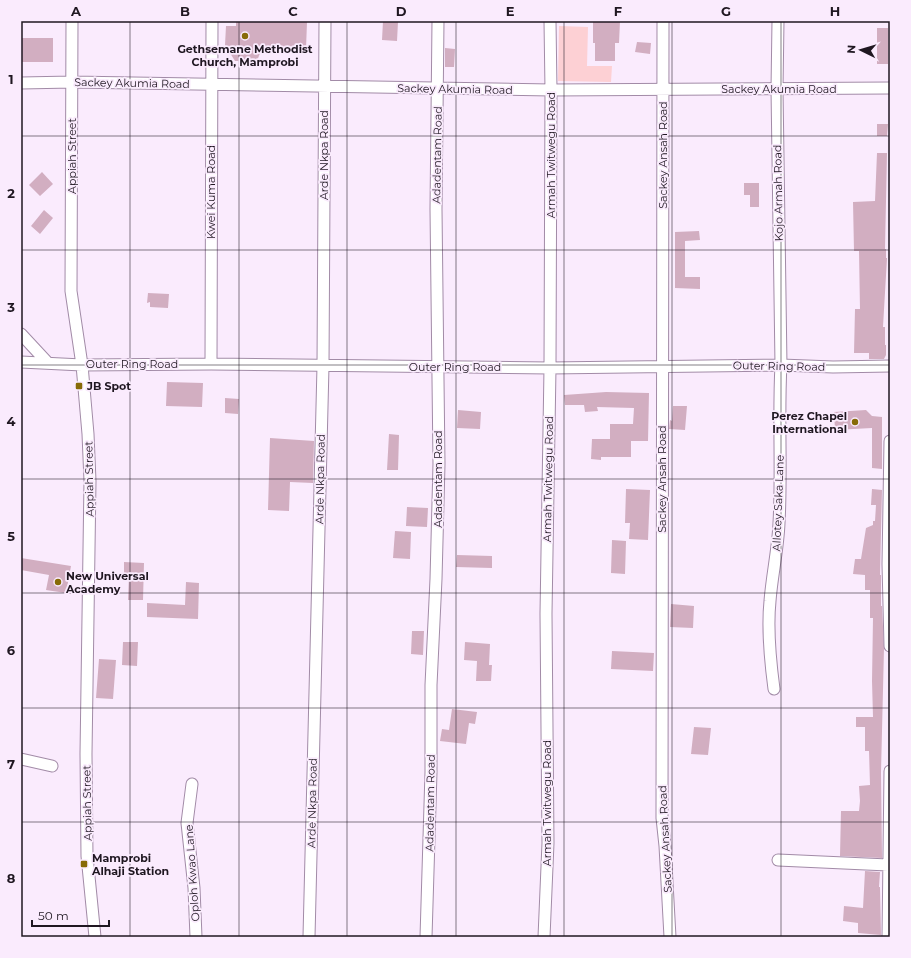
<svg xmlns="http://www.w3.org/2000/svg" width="911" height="958" font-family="Montserrat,sans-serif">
<rect width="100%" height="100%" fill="#faebfd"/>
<!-- green -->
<path fill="#fdd0d4" d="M559,26l29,1 -1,39h25l-1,16 -53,-1z"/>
<!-- building -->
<path fill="#d2aec1" d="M236,21l71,1 -1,27 -44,-1 -5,13h-22l-10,-16 1,-19h10z
M383,21l15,1 -1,19 -15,-1z
M593,21h27l-1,22h-4v18h-20v-18h-2z
M877,28h11v36h-11z
M21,38h32v24h-32z
M637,42l14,1 -1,11 -15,-2z
M445,48l10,1 -1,18h-9z
M877,124h11l-1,12h-10z
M877,153h10l-2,96h1v9h1l-4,69h2v18h1v10l-2,4h-15v-6h-15l1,-44h5l-1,-58h-5l-1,-49 22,-1z
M42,172l11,12 -13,12 -11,-11z
M744,183h15v24h-9v-12h-6z
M44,210l9,8 -13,16 -9,-8z
M699,231l1,9 -15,1v36h15v12l-25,-1v-56z
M148,293l21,1 -1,14 -18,-1v-5l-3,1z
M167,382l36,1 -1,24 -36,-1z
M606,392l43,1 -1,48h-17v16h-30v3l-10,-1 1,-20h18v-15h23l1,-16 -37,-1 1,4 -13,1 -1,-7h-19l-1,-10z
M225,398l14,1 -1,15 -13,-1z
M673,406h14l-2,24 -16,-1 1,-9 2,1z
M458,410l23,2 -1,17 -23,-1z
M866,410l6,6 10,1v52l-10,-1v-40l-37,2 -1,-18z
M389,434l10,1 -1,35h-11z
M270,438l44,3 -1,42 -23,-1 -1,29 -21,-1z
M626,489l24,1 -2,50 -19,-1 1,-16h-5z
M872,489l10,1 -2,85h1v31h1l2,42 -3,125 1,85 -42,-2 1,-45h18l1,-10 -1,-15 11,-1 -1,-34h-4v-24h-9v-10h17l-1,-36 1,-63h-3v-28h-5v-15l-12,-1 2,-15h6l5,-31 7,-3v-4h2l1,-16h-5z
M407,507l21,1 -1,19 -21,-1z
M395,531l16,1 -1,27 -17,-1z
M612,540l14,1 -1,33 -14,-1z
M457,555l35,1v12l-36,-1z
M21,558l50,8 -5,27 -20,-3 3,-15 -28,-5z
M124,562l20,1 -1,37h-15l1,-25h-5z
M186,582l13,1 -1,36 -51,-2v-14l38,2z
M671,604l23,2 -1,22 -23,-1z
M412,631h12l-1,24 -12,-1z
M123,642h15l-1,24 -15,-1z
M465,642l25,2 -1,21h3l-1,16h-15l1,-20 -13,-1z
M612,651l42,2 -1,18 -42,-2z
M99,659l17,1 -3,39 -17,-1z
M452,709l25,3 -2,12 -6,-1 -3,21 -26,-3 2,-12 7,1z
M694,727l17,1 -3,27 -17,-1z
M865,871l15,1 -1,15h1l1,48 -23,-2v-10l-15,-2 1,-15 19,2z"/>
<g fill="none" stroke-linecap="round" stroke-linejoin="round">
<defs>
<path id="minor" d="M72,21l-1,270 11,74 6,69 2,47 -4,273 1,102 8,81
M663,21l-1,797 3,28 5,91
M21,83l51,-1 479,8 339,-2
M21,334l26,28
M21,362l61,3 129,-1 339,4 231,-3 52,2 57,-1
M211,364l1,-343
M890,441l-2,123 2,82
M774,689c-4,-30 -7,-59 -4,-88 2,-26 8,-52 9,-78 3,-53 -1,-105 2,-158l-4,-276 1,-68
M21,759l31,7
M192,784l-5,39 7,65 2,49
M778,860l110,5
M309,937l14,-571 2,-345
M426,937l5,-165v-87l5,-106 3,-115 -3,-255 2,-188
M544,937l4,-94 -2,-229 4,-246 1,-278 -1,-69
M888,937l2,-166"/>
</defs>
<!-- minor casing -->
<use href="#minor" stroke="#a28ba7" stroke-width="13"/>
<!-- minor -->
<use href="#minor" stroke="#fff" stroke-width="11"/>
</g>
<!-- grid -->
<path fill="none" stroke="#1f1721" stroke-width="1" stroke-opacity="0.55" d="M130,21v916M239,21v916M347,21v916M456,21v916M564,21v916M672,21v916M781,21v916M21,136h869M21,250h869M21,365h869M21,479h869M21,593h869M21,708h869M21,822h869"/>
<!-- markers -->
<g fill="#876b07" stroke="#faebfd" stroke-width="1.5">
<circle cx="245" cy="36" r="4"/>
<rect x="75" y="382" width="8" height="8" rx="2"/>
<circle cx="855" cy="422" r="4"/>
<circle cx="58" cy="582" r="4"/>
<rect x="80" y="860" width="8" height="8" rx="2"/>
</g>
<g text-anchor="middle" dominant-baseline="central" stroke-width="3.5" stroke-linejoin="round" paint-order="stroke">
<!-- poi labels -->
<g font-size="11" font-weight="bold" fill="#1f1721" stroke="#faebfd" text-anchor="start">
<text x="245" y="49" text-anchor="middle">Gethsemane Methodist<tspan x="245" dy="13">Church, Mamprobi</tspan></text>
<text x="87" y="386">JB Spot</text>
<text x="847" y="416" text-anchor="end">Perez Chapel<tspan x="847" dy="13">International</tspan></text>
<text x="66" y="576">New Universal<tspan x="66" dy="13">Academy</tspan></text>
<text x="92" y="858">Mamprobi<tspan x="92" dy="13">Alhaji Station</tspan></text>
</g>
<!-- street labels -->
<g font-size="11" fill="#1f1721" stroke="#faebfd">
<text transform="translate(132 83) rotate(1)">Sackey Akumia Road</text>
<text transform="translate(455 89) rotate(1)">Sackey Akumia Road</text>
<text x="779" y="89">Sackey Akumia Road</text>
<text transform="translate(324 155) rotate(-90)">Arde Nkpa Road</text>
<text transform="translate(437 155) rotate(-89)">Adadentam Road</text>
<text transform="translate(551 155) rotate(-90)">Armah Twitwegu Road</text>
<text transform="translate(663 155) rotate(-90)">Sackey Ansah Road</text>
<text transform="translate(72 156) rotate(-90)">Appiah Street</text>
<text transform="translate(211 192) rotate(-90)">Kwei Kuma Road</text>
<text transform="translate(778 193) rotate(-91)">Kojo Armah Road</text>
<text x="132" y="364">Outer Ring Road</text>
<text transform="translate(779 366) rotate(1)">Outer Ring Road</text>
<text x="455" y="367">Outer Ring Road</text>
<text transform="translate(89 479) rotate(-91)">Appiah Street</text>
<text transform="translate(320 479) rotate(-89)">Arde Nkpa Road</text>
<text transform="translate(438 479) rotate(-90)">Adadentam Road</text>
<text transform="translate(548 479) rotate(-89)">Armah Twitwegu Road</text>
<text transform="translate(662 479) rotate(-90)">Sackey Ansah Road</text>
<text transform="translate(778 503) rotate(-88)">Allotey Saka Lane</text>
<text transform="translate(87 803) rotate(-91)">Appiah Street</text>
<text transform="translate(312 803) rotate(-89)">Arde Nkpa Road</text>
<text transform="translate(430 803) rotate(-89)">Adadentam Road</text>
<text transform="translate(547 803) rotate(-90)">Armah Twitwegu Road</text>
<text transform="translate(665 839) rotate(-93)">Sackey Ansah Road</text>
<text transform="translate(192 873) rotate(-94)">Oploh Kwao Lane</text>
</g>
</g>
<!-- border -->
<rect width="911" height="958" fill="none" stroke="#faebfd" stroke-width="44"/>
<!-- north arrow -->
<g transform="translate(861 50) rotate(275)" stroke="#faebfd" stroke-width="3" paint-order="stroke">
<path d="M0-3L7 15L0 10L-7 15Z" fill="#1f1721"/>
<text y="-6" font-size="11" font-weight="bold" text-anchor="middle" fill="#1f1721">N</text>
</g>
<!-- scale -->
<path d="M32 920v6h77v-6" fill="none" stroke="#1f1721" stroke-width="2"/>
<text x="38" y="920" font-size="12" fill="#1f1721" stroke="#faebfd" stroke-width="3" paint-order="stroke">50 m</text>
<rect x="22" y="22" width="867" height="914" fill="none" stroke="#1f1721" stroke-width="1.5"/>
<g font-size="13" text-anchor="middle" font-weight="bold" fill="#1f1721">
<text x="76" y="16">A</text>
<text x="185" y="16">B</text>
<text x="293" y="16">C</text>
<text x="401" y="16">D</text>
<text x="510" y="16">E</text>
<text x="618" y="16">F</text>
<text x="726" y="16">G</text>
<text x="835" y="16">H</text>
<text x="11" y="84">1</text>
<text x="11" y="198">2</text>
<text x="11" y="312">3</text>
<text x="11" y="426">4</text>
<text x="11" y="541">5</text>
<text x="11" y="655">6</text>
<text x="11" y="769">7</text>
<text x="11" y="883">8</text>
</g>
</svg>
